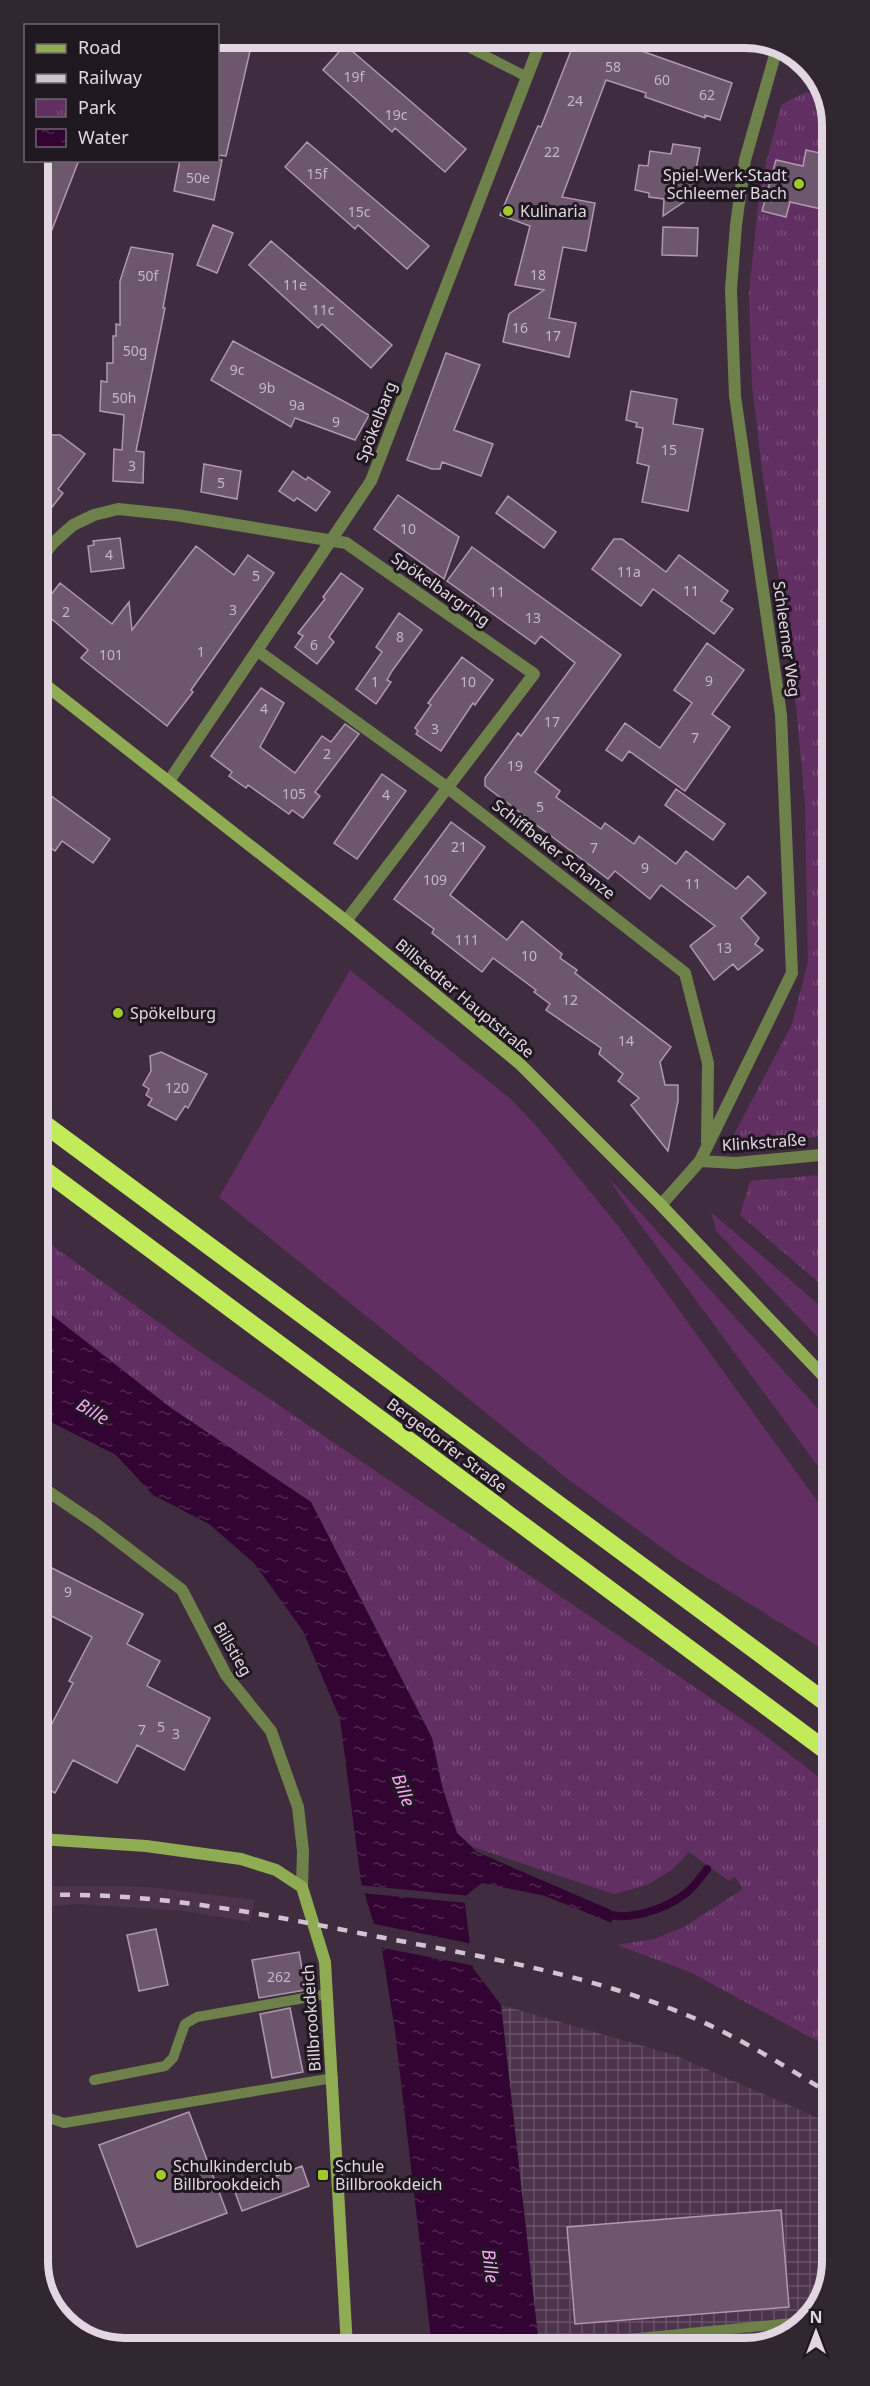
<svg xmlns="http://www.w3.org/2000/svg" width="870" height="2386" font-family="'Noto Sans',sans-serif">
<defs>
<pattern id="industrial-grid" width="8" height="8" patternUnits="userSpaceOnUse" patternTransform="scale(1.5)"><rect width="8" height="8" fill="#4c344c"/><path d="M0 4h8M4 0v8" fill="none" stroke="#665166"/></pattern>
<pattern id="park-tufts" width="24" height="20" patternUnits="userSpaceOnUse" patternTransform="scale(1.5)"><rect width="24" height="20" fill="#612f61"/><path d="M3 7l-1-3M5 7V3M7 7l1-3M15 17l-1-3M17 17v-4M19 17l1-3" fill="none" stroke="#774c77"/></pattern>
<pattern id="water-ripples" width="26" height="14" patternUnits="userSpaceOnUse" patternTransform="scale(1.5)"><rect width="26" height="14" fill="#310432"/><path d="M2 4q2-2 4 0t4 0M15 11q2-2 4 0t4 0" fill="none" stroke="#4f284f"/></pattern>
</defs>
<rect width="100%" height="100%" fill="#3f2c3f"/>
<!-- built -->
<path fill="#4c344c" d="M40,1886l109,1 106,13 -5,22 -66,-11 -106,-7 -38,3z"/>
<!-- industrial -->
<path fill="url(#industrial-grid)" d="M501,2005l173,50 158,69v137l-18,53 -46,31 -229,1z"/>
<!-- grass -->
<path fill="#612f61" d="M350,970l162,130 27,29 80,98 212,293 1,135 -153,-95 -110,-80 -350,-283z
M607,1176l224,247v61l-205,-279z
M711,1212l120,103v36l-115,-120z"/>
<!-- park -->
<path fill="url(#park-tufts)" d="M806,92l21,7 2,3 2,1033 -86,11 -13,-8 60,-114 16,-62 -3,-158 -13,-142 -29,-184 -11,-93 -3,-92 11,-106 21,-82z
M831,1174v119l-91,-78 10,-34z
M39,1236l158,114 558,378 77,59v262l-142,-77 -73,-27 37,-6 30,-12 59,-38 -8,-12 -6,4 -40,-29 -17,18 -25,15 -33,9 -141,-47 -16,-14 -15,-47 -10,-48 -121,-236 -140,-94 -132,-103z"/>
<!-- water -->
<path fill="url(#water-ripples)" d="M39,1305l132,103 140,94 121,236 10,48 15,47 20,19 134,58 1,13 -67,-27 -63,-13 -18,14 9,71 28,37 38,341 -107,1 -37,-316 -13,-81 -21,-68 -21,-163 -37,-88 -49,-68 -45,-39 -56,-29 -37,-40 -77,-39z"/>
<!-- pier -->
<path fill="#3f2c3f" d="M359,1885l111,11 -3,7 -106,-10z
M370,1923l103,21 2,22 -97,-19z"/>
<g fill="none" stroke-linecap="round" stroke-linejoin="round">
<!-- stream -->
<path stroke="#310432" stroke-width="8" d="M602,1913c26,9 61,-3 83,-19 9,-7 16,-17 22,-25"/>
</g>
<!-- building -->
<path fill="#6c576c" stroke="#b098af" stroke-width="1.5" d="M218,38h35l-27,118 -8,-1z
M576,38h45l-2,5 113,40 -12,37 -15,-5v3l-60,-21 1,-4 -40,-13 -44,117 33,6 -9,48 -23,-4 -14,71 27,5 -7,34 -66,-15 6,-28 35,-24 -29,-5 15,-59 -30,-11 38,-89 3,1z
M345,45l121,104 -21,23 -50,-44 -3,4 -69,-62z
M307,142l122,104 -22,23 -49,-44 -3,4 -70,-62z
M673,144l27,4 -9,49 -28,19 1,-17 -15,-2v-4l-14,-3 4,-25 9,1 2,-15 21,3z
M806,150l23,5 1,56 -40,-9 -4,15 -24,-6 14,-51 27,6z
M38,160h41l-40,103h-1z
M180,160h42l-8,40 -40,-9z
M213,225l20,8 -16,40 -20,-8z
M663,227l35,1 -1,28 -35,-1z
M271,241l121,104 -21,23 -49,-44 -4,4 -69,-63z
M131,247l42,7 -10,54h2l-29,143 8,1 -1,31 -30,-2 1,-32 8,1 2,-35 -24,-4 1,-30 6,1v-19h6v-27h3v-12l4,1v-44z
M233,341l136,74 -14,25 -60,-22 -4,9 -80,-47z
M446,353l34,12 -26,65 39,14 -12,32 -39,-14 -2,7h-8l-25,-9z
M631,391l46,8 -4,25 30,5 -15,82 -46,-9 7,-36 -12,-3 6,-35 -7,-1 1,-4 -11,-3z
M50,435h10l25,19 -27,35 5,4 -25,32v-74z
M204,464l37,7 -4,28 -36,-7z
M293,471l13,9 2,-3 22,15 -14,19 -19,-13 -3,3 -15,-10z
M398,495l61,42 -15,42 -70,-50z
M508,496l48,36 -12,16 -48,-35z
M120,538l4,30 -33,4 -3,-26 6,-1 -1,-4z
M614,539h8l44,33 13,-17 49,36 -7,10 12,8 -19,25 -61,-45 -12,17 -49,-37z
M196,546l38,29 14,-20 26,18 -83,117 2,2 -26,34 -86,-68 7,-8 -48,-41 20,-26 52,41 17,-22 3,28z
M472,547l149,108 -86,117 25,19 -4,6 45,32 4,-6 29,21 5,-8 37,28 10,-13 50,38 12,-13 18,17 -25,25 18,20 -4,6 8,6 -25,20 -5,-6 -19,16 -24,-34 25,-20 -54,-41 -11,14 -35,-28 -7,8 -123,-93v-8l33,-45 3,3 54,-73 -34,-27 -6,8 -88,-63z
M341,573l22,16 -34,48 5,5 -17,22 -22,-17 8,-11 -5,-3 27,-34 -2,-2z
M399,613l23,17 -30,41 -5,9 4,2 -15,22 -20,-15 26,-37 -6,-5z
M707,643l37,27 -32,44 18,13 -45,64 -56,-40 -7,10 -16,-11 19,-27 35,25 32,-45 -18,-13z
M462,657l31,23 -18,25 -2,-2 -32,48 -25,-17 2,-3 -3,-3 16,-23 -3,-2z
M261,688l23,15 -24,44 35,26 27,-37 9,6 14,-18 14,10 -44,58 5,4 -17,22 -11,-8 -3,4 -41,-29 -2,3 -17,-12 3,-4 -21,-16z
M382,774l24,17 -49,68 -23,-16z
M39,787l71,52 -17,24 -31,-22 -7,10 -16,-12z
M676,789l49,35 -12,16 -48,-35z
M451,822l34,25 -35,48 57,45 15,-19 40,33 -2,4 17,12 -2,3 96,74 -11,15 5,23h13v16l-10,50 -37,-46 8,-7 -21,-17 5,-7 -24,-20 2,-6 -55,-38 4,-6 -16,-12 2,-2 -43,-32 -11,14 -50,-39 2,-4 -40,-30z
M161,1052l46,22 -19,34 -3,-2 -9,14 -28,-15 4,-6 -6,-4 3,-6 -6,-4 8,-14 -1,-15z
M40,1562l103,52 -16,30 33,17 -13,25 63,32 -26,52 -47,-25 -20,38 -44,-23 -18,33 -15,-8v-58l8,4 25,-48 -4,-2 23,-44 -52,-27z
M156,1929l12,56 -29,6 -12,-56z
M299,1952l7,38 -47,8 -7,-38z
M290,2008l13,64 -31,6 -12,-64z
M189,2112l38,101 -90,34 -38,-102z
M302,2166l7,20 -67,25 -7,-19z
M781,2210l8,97 -214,17 -8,-97z"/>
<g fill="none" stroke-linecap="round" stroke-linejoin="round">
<!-- lane -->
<path stroke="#6f814a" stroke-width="10" d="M451,38l76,39
M94,2080l71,-14 8,-8 12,-34 12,-7 130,-23
M40,2115l24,8 269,-45
M587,2343l216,-21"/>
<!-- street -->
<path stroke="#6f814a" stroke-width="12" d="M38,563l15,-20 20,-18 21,-10 24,-6 58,6 170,28 188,131 -188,247
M258,651l190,137 237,185 23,90 -1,79
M169,781l202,-300 171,-443
M700,1161l36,2 95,-9
M661,1205l39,-44 92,-188 -11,-258 -46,-319 -4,-107 5,-64 9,-65 32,-112
M40,1486l56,38 86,66 44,85 45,56 27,76 5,44 -1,36"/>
<!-- secondary -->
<path stroke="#90ac52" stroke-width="12" d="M38,679l308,242 174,143 141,141 170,179
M40,1839l106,7 95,13 35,11 26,17 23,75 22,385"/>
<!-- highway -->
<path stroke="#c1eb58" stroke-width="18" d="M39,1120l793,587
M39,1166l793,589"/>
<!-- rail -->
<path stroke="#d1c4d1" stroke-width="4.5" stroke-dasharray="10 10" stroke-linecap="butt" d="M40,1895c109,-3 214,17 319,38 112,22 225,39 330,83 50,21 97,51 143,79"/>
</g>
<!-- markers -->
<g fill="#a1c92a" stroke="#201820" stroke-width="2">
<circle cx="799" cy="184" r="6"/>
<circle cx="508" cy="211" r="6"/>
<circle cx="118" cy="1013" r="6"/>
<circle cx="161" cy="2175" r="6"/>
<rect x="317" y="2169" width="12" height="12" rx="3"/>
</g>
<g text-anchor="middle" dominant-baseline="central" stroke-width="6" stroke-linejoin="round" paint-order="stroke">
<!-- number labels -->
<g font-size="14" fill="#c4b6c4">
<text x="613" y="66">58</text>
<text x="354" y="76">19f</text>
<text x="662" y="79">60</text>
<text x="707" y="94">62</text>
<text x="575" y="100">24</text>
<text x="396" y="114">19c</text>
<text x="552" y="151">22</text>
<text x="317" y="173">15f</text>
<text x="198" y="177">50e</text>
<text x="359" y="211">15c</text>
<text x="538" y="274">18</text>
<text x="148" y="275">50f</text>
<text x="295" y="284">11e</text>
<text x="323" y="309">11c</text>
<text x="520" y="327">16</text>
<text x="553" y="335">17</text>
<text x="135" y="350">50g</text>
<text x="237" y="369">9c</text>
<text x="267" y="387">9b</text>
<text x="124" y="397">50h</text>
<text x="297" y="404">9a</text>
<text x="336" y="421">9</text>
<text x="669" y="449">15</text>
<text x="132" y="465">3</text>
<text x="221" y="482">5</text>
<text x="408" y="528">10</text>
<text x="109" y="554">4</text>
<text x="629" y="571">11a</text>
<text x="256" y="575">5</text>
<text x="691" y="590">11</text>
<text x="497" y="591">11</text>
<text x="233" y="609">3</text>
<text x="66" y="611">2</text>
<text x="533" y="617">13</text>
<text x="400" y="636">8</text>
<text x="314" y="644">6</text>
<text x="201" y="651">1</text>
<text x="111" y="654">101</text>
<text x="709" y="680">9</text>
<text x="375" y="681">1</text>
<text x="468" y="681">10</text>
<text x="264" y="708">4</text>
<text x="552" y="721">17</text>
<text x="435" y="728">3</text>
<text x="695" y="737">7</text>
<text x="327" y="753">2</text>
<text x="515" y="765">19</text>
<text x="294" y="793">105</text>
<text x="386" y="794">4</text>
<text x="540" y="806">5</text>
<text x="459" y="846">21</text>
<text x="594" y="847">7</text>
<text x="645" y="867">9</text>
<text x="435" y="879">109</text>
<text x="693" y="883">11</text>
<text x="467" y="939">111</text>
<text x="724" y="947">13</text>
<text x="529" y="955">10</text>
<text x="570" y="999">12</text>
<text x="626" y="1040">14</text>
<text x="177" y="1087">120</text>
<text x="68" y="1591">9</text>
<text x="161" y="1726">5</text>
<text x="142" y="1729">7</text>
<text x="176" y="1733">3</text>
<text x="279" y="1976">262</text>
</g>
<!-- poi labels -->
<g font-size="16" fill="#e2d6e2" stroke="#201820" text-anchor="start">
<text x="787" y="175" text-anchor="end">Spiel-Werk-Stadt<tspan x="787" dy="18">Schleemer Bach</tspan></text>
<text x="520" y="211">Kulinaria</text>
<text x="130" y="1013">Spökelburg</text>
<text x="173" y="2166">Schulkinderclub<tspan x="173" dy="18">Billbrookdeich</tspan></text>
<text x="335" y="2166">Schule<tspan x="335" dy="18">Billbrookdeich</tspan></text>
</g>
<!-- street labels -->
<g font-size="16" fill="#e2d6e2" stroke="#201820">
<text transform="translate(376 422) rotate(-69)">Spökelbarg</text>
<text transform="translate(441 589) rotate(35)">Spökelbargring</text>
<text transform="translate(787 639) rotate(82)">Schleemer Weg</text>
<text transform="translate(554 849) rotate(38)">Schiffbeker Schanze</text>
<text transform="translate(465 998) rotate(40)">Billstedter Hauptstraße</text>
<text transform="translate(764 1142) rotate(-4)">Klinkstraße</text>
<text transform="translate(447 1445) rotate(37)">Bergedorfer Straße</text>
<text transform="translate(233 1649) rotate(60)">Billstieg</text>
<text transform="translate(311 2018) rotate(-94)">Billbrookdeich</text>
</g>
<!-- water labels -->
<g font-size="18" font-style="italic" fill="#fba4fa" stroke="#201820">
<text transform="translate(93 1411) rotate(31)">Bille</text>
<text transform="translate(404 1790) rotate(69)">Bille</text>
<text transform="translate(491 2266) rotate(83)">Bille</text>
</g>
</g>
<!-- crop -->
<path d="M0 0H870V2386H0ZM125 48H745A77 77 0 0 1 822 125V2261A77 77 0 0 1 745 2338H125A77 77 0 0 1 48 2261V125A77 77 0 0 1 125 48Z" fill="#302730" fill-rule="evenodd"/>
<path fill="none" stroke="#e2d6e2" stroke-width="8" d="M125 48H745A77 77 0 0 1 822 125V2261A77 77 0 0 1 745 2338H125A77 77 0 0 1 48 2261V125A77 77 0 0 1 125 48Z"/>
<!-- legend -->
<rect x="24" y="24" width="195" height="138" fill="#201820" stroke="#6e646e" stroke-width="1.5"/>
<rect x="36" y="44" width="30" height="9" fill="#90ac52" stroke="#6e646e" stroke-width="1.5"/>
<text x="78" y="54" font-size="18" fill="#e2d6e2">Road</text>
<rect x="36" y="74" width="30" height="9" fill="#d1c4d1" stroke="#6e646e" stroke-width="1.5"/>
<text x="78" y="84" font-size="18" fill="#e2d6e2">Railway</text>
<rect x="36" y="99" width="30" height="18" fill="url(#park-tufts)" stroke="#6e646e" stroke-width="1.5"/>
<text x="78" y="114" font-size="18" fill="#e2d6e2">Park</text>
<rect x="36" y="129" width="30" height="18" fill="url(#water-ripples)" stroke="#6e646e" stroke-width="1.5"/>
<text x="78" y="144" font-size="18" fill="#e2d6e2">Water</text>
<!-- north arrow -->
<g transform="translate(816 2332)" stroke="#201820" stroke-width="4.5" paint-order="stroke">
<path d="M0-4.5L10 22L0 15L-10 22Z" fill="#e2d6e2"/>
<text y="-9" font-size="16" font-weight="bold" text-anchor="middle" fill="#e2d6e2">N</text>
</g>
</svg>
